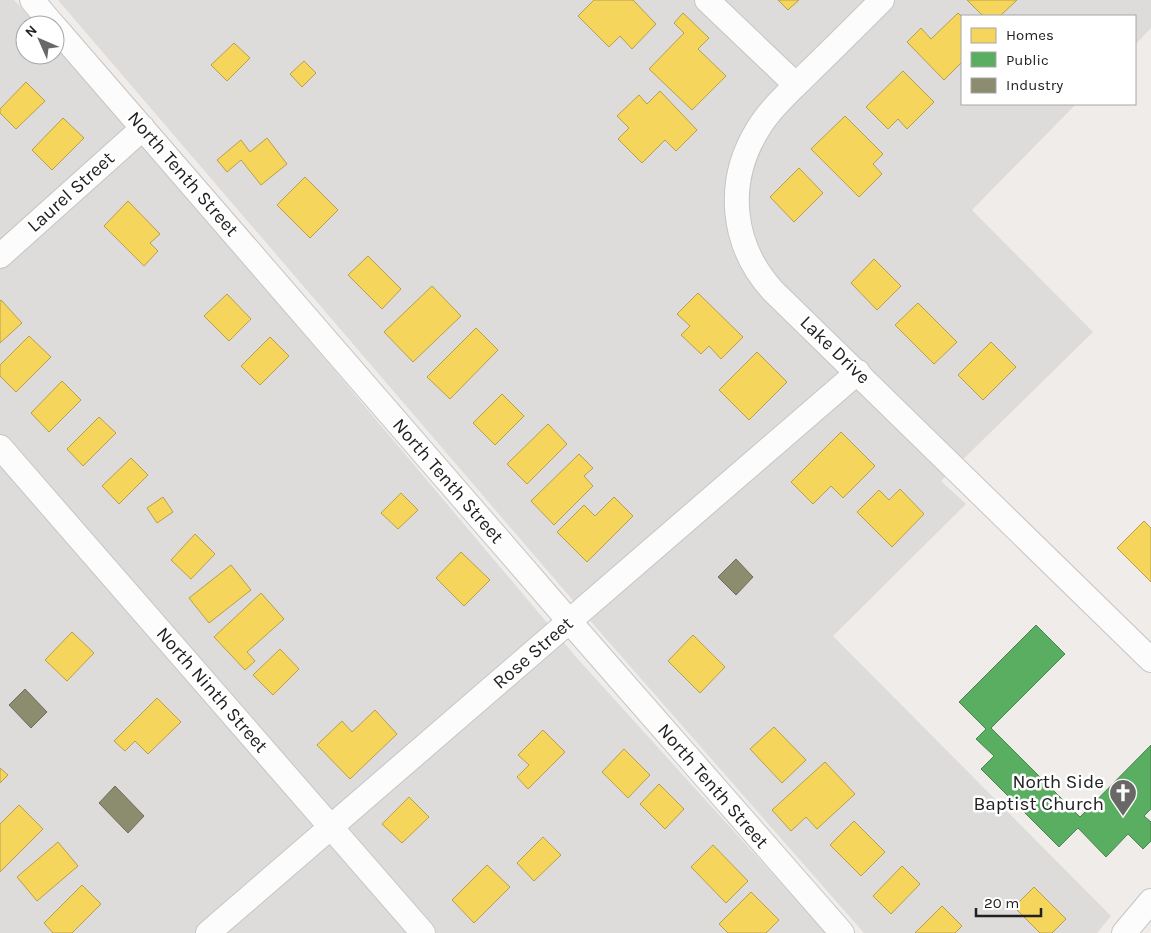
<svg xmlns="http://www.w3.org/2000/svg" width="1151" height="933" font-family="Karla,sans-serif">
<rect width="100%" height="100%" fill="#efece9"/>
<!-- residential -->
<path fill="#dedcdb" d="M0,0h14l23,25h-12v30h30v-10l65,71 456,541 250,276h-826z
M58,0h1093v28l-16,17v-29h-173v88h114l-104,106 121,122 -152,149 25,23 -133,132 278,280 -14,17h-233l-264,-301z"/>
<!-- homes -->
<path fill="#f6d55c" stroke="#b69f4a" d="M594,0h39l23,24 -24,25 -12,-13 -11,11 -31,-31z
M778,0h21l-11,10z
M967,0h50l-17,16h-17z
M683,13l26,25 -11,11 28,27 -34,34 -43,-41 35,-36 -10,-10z
M958,13l4,4v45l-18,18 -37,-38 14,-14 10,11z
M234,43l16,15 -23,23 -16,-16z
M304,61l12,12 -14,14 -12,-13z
M903,71l31,31 -27,27 -9,-10 -10,10 -22,-22z
M26,82l19,19 -29,28 -16,-16v-4z
M660,91l37,39 -21,21 -11,-11 -23,23 -24,-24 11,-11 -12,-12 22,-21 8,9z
M845,116l38,38 -10,10 9,10 -23,23 -48,-48z
M63,118l21,20 -32,32 -20,-20z
M267,138l20,26 -26,21 -20,-25 -14,12 -10,-12 24,-20 9,12z
M799,168l24,25 -29,29 -24,-25z
M305,177l33,33 -28,28 -33,-33z
M128,201l32,33 -10,9 8,8 -14,15 -40,-40z
M368,256l33,33 -19,20 -34,-34z
M874,259l27,27 -24,24 -26,-27z
M432,286l29,30 -48,46 -29,-30z
M698,293l45,44 -22,22 -12,-13 -8,8 -20,-19 9,-9 -13,-12z
M227,294l24,25 -22,22 -25,-25z
M1,300l21,23 -22,20v-42z
M918,303l39,39 -23,22 -39,-39z
M476,328l22,22 -48,49 -23,-22z
M29,336l22,21 -35,35 -16,-16v-11z
M270,337l19,19 -29,29 -19,-19z
M991,342l25,25 -33,33 -25,-25z
M757,352l30,30 -38,38 -30,-30z
M62,381l19,19 -32,32 -18,-19z
M502,394l22,22 -29,29 -22,-22z
M99,417l17,16 -33,33 -16,-17z
M548,424l19,20 -40,40 -20,-20z
M841,432l34,34 -32,32 -12,-12 -18,18 -22,-22z
M579,454l14,14 -9,8 9,10 -39,39 -23,-24z
M131,458l17,17 -29,29 -17,-18z
M900,489l24,25 -32,33 -35,-35 22,-22 10,10z
M401,493l17,17 -20,19 -17,-16z
M163,497l10,15 -16,11 -10,-15z
M614,497l19,19 -46,46 -30,-30 27,-27 11,11z
M1144,521l7,7v54l-34,-34z
M195,534l20,20 -24,25 -20,-19z
M461,552l29,28 -26,26 -28,-28z
M231,565l20,25 -42,33 -20,-25z
M261,593l23,26 -37,33 8,9 -10,9 -31,-33z
M72,632l22,21 -27,28 -22,-21z
M693,635l32,32 -25,26 -32,-32z
M280,649l19,20 -26,26 -20,-20z
M157,698l24,24 -33,32 -13,-13 -10,10 -11,-10z
M375,710l22,24 -47,45 -33,-34 25,-24 10,11z
M774,727l32,33 -24,23 -32,-34z
M543,730l22,22 -37,37 -11,-12 12,-12 -11,-10z
M624,749l26,26 -22,23 -26,-26z
M825,762l30,32 -38,35 -11,-12 -15,14 -19,-21z
M0,768l8,7 -8,8z
M659,784l25,25 -19,20 -25,-25z
M409,797l20,20 -27,26 -20,-19z
M19,805l24,24 -43,43v-48z
M854,821l31,31 -24,24 -31,-31z
M543,837l18,18 -27,26 -17,-18z
M58,842l20,24 -41,35 -20,-24z
M713,845l35,36 -22,22 -35,-36z
M487,865l23,22 -36,36 -22,-23z
M902,866l18,18 -29,30 -18,-18z
M82,885l19,19 -29,29h-19l-9,-10z
M1034,887l32,32 -14,14h-12l-26,-26z
M751,892l28,28 -13,13h-38l-9,-9z
M942,906l20,20 -7,7h-40z"/>
<!-- public -->
<path fill="#5aae61" stroke="#49844e" d="M1036,625l29,29 -74,74 89,89 71,-72v64l-7,7 7,6v19l-8,8 -15,-15 -22,23 -28,-29 -19,19 -78,-78 13,-13 -18,-17 10,-10 -27,-27z"/>
<!-- industry -->
<path fill="#8c8c6e" stroke="#6c6c57" d="M736,559l17,18 -17,18 -18,-18z
M25,689l22,23 -16,16 -22,-23z
M115,786l29,30 -16,17 -29,-30z"/>
<g fill="none" stroke-linecap="round" stroke-linejoin="round">
<defs>
<path id="street" d="M32,0l21,25
M707,0l89,85
M882,0c-25,25 -50,50 -76,75 -17,17 -36,34 -48,54 -33,53 -27,116 15,162l378,369
M55,27l515,595 272,311
M0,256l143,-128
M0,447l423,486
M208,933l650,-561
M1124,933l27,-32"/>
</defs>
<!-- street casing -->
<use href="#street" stroke="#c6c5c4" stroke-width="26"/>
<!-- street -->
<use href="#street" stroke="#fdfcfc" stroke-width="24"/>
</g>
<!-- icons -->
<defs>
<symbol id="church-pin" viewBox="-11 -11 22 30"><path d="M0 17L-7.5 6A9.5 9.5 0 1 1 7.5 6Z" fill="#696867" stroke="#fff"/><path d="M-1.2-6h2.4v3.5h3.3v2.4h-3.3V6h-2.4V-.1h-3.3v-2.4h3.3Z" fill="#fff"/></symbol>
</defs>
<g fill-rule="evenodd">
<use href="#church-pin" x="1107" y="777" width="32" height="43"/>
</g>
<g text-anchor="middle" dominant-baseline="central" stroke-width="5" stroke-linejoin="round" paint-order="stroke">
<!-- street labels -->
<g font-size="19" fill="#212121" stroke="#fff">
<text transform="translate(183 174) rotate(49)">North Tenth Street</text>
<text transform="translate(71 192) rotate(-42)">Laurel Street</text>
<text transform="translate(835 350) rotate(44)">Lake Drive</text>
<text transform="translate(448 481) rotate(49)">North Tenth Street</text>
<text transform="translate(533 653) rotate(-41)">Rose Street</text>
<text transform="translate(212 690) rotate(49)">North Ninth Street</text>
<text transform="translate(713 786) rotate(49)">North Tenth Street</text>
</g>
<!-- poi labels -->
<g font-size="19" fill="#212121" stroke="#fff" text-anchor="end">
<text x="1104" y="782">North Side<tspan x="1104" dy="22">Baptist Church</tspan></text>
</g>
</g>
<!-- legend -->
<rect x="961" y="15" width="175" height="90" fill="#ffffff" stroke="#a6a6a6"/>
<rect x="971" y="28" width="25" height="15" fill="#f6d55c" stroke="#a6a6a6"/>
<text x="1006" y="40" font-size="15" fill="#212121">Homes</text>
<rect x="971" y="52" width="25" height="15" fill="#5aae61" stroke="#a6a6a6"/>
<text x="1006" y="65" font-size="15" fill="#212121">Public</text>
<rect x="971" y="78" width="25" height="15" fill="#8c8c6e" stroke="#a6a6a6"/>
<text x="1006" y="90" font-size="15" fill="#212121">Industry</text>
<!-- north arrow -->
<g transform="translate(40 40) rotate(315)"><circle r="24" fill="#ffffff" stroke="#a6a6a6"/>
<path d="M0-4L9 19L0 12L-9 19Z" fill="#696867"/>
<text y="-8" font-size="14" font-weight="bold" text-anchor="middle" fill="#212121">N</text>
</g>
<!-- scale -->
<path d="M976 908v8h65v-8" fill="none" stroke="#212121" stroke-width="2.5"/>
<text x="984" y="908" font-size="15" fill="#212121" stroke="#ffffff" stroke-width="4" paint-order="stroke">20 m</text>
</svg>
